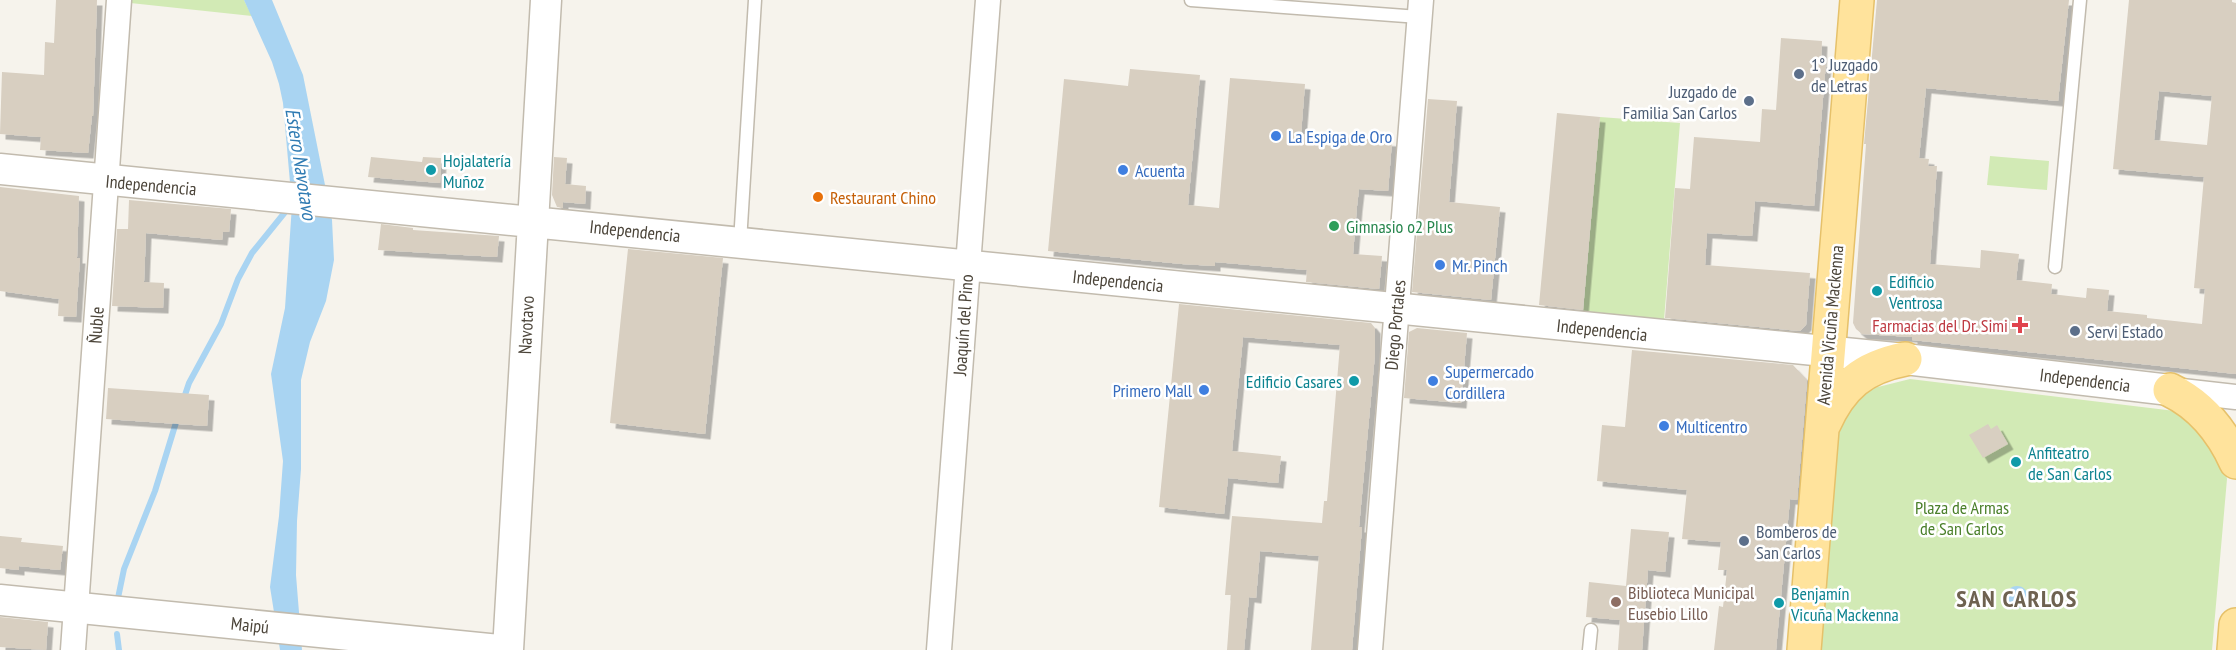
<svg xmlns="http://www.w3.org/2000/svg" width="2236" height="650" font-family="'PT Sans Narrow',sans-serif">
<defs>
<filter id="shadow"><feDropShadow dx="5.5" dy="5.5" stdDeviation="0" flood-color="#0004"/></filter>
</defs>
<rect width="100%" height="100%" fill="#f6f3ec"/>
<!-- green -->
<path fill="#d2eab5" d="M121,0h123l8,16 -131,-14z
M1600,117l80,6 -16,197 -81,-7z
M1990,156l59,5 -2,29 -60,-5z
M1910,379l265,32 9,5 39,41 4,22 -15,171h-394l19,-230 29,-30z"/>
<!-- water -->
<path fill="#a9d4f2" d="M244,0h28l31,75 29,145 2,40 -8,41 -16,41 -9,38v89l-4,52 -1,54 6,75h-22l-10,-63 9,-71 4,-55 -12,-87 14,-66 7,-103 -9,-102 -4,-19 -7,-22z
M2006 597a11 11 0 1 1 22 0a11 11 0 1 1-22 0Z"/>
<g fill="none" stroke-linecap="round" stroke-linejoin="round">
<!-- stream -->
<path stroke="#a9d4f2" stroke-width="6" d="M183,401l6,-18 32,-59 17,-45 14,-26 38,-47
M118,598l6,-29 31,-78 23,-75
M117,634l2,16"/>
</g>
<!-- building -->
<path fill="#d8cfc1" fill-rule="evenodd" filter="url(#shadow)" d="M56,0h41l-4,116h-1l-4,37 -48,-3 1,-13 -41,-3 2,-62 42,3 1,-33 9,1z
M1877,0h192l-11,101 -132,-13 -7,70 10,1 -1,7h9l-7,98 50,4 1,-18 38,4 -3,26 36,4 -1,10 35,4 1,-10 22,2 -2,21 40,4v3l55,6 3,-35 -11,-1 10,-111 -91,-8 16,-169h103v2l4,1v371l-324,-34v-3l-50,-3 -6,-5 -3,-6 13,-179h-2zM2159,91l53,5 -5,49 -53,-5z
M1781,38l41,3 -1,21h5l-12,144 -59,-5 -3,35 -45,-3 -2,32 105,8 -4,52 -6,6 -135,-13 10,-130 15,1 4,-52 66,5 2,-33 14,1z
M1130,69l70,6 -12,130 31,3 11,-130 75,6 -4,50 91,7 -4,50 -29,-2 -2,17 -4,48 29,2 -3,33 -73,-7 1,-12 -92,-8v4l-33,-2 -134,-13 16,-172 64,7z
M1428,99l29,2 -8,101 51,5 -9,93 -79,-8z
M1557,113l43,4 -17,193 -44,-5z
M371,157l51,5 1,-5 18,1 -1,25 -72,-6z
M554,157l13,1 -2,26 21,2 -1,18 -22,-2v6l-6,-1 -5,-12z
M0,187l79,9 -2,62h3l-4,59 -18,-1 1,-17 -59,-8z
M129,200l102,9 -2,23h-6l-1,8 -76,-7 -2,49 20,1 -1,25 -51,-2 5,-77h11z
M381,224l32,4v2l86,6 -2,21 -119,-7z
M628,249l95,9 -18,176 -95,-11z
M1179,304l192,19 4,5v26l-16,173h3l-10,123h-41l8,-94 -59,-5 -4,47 -7,-1 -5,53h-17l4,-55h-6l7,-79 90,7 2,-22h3l13,-156 -97,-8 -11,114 49,5 -3,27 -50,-5 -4,36 -65,-7z
M1417,328l50,5 -6,70 -57,-5 5,-66z
M1632,350l161,15 14,15 -10,120 -7,-1 -14,151h-62l5,-44 4,1 4,-37h-9l3,-28 -39,-3 5,-49 -90,-9 5,-56 23,2z
M108,388l101,7 -2,31 -101,-7z
M1988,424l3,5 6,-4 11,19 -25,14 -14,-23z
M1631,529l38,3 -4,40 -17,-2 -6,80h-24l2,-30 -34,-3 3,-35 37,4z
M0,536l22,2 -1,4 42,4 -3,24 -41,-4v4l-19,-2z
M0,617l48,5 -2,28 -46,-3z"/>
<g fill="none" stroke-linecap="round" stroke-linejoin="round">
<defs>
<path id="service" d="M1191,0l228,17
M740,242l15,-242
M2055,267l25,-267
M1589,650l2,-20"/>
<path id="minor" d="M2173,390l63,7
M73,650l46,-650
M939,650l49,-650
M1370,650l51,-650"/>
<path id="tertiary" d="M0,169l1905,190 265,31
M0,600l499,50
M508,650l38,-650"/>
<path id="primary" d="M2170,390c31,15 52,41 66,72
M1824,424c17,-38 39,-57 81,-65
M1804,650l53,-650
M2234,650l2,-25"/>
</defs>
<!-- service casing -->
<use href="#service" stroke="#c2bbae" stroke-width="15"/>
<!-- minor casing -->
<use href="#minor" stroke="#c2bbae" stroke-width="27"/>
<!-- tertiary casing -->
<use href="#tertiary" stroke="#c2bbae" stroke-width="33"/>
<!-- primary casing -->
<use href="#primary" stroke="#e6c16a" stroke-width="36"/>
<!-- service -->
<use href="#service" stroke="#fff" stroke-width="12"/>
<!-- minor -->
<use href="#minor" stroke="#fff" stroke-width="24"/>
<!-- tertiary -->
<use href="#tertiary" stroke="#fff" stroke-width="30"/>
<!-- primary -->
<use href="#primary" stroke="#ffe39c" stroke-width="33"/>
</g>
<!-- markers -->
<g fill="#5c6f8a" stroke="#fff" stroke-width="2">
<circle cx="1799" cy="74" r="6"/>
<circle cx="1749" cy="101" r="6"/>
<circle cx="2075" cy="331" r="6"/>
<circle cx="1744" cy="541" r="6"/>
</g>
<g fill="#3f7fe0" stroke="#fff" stroke-width="2">
<circle cx="1276" cy="136" r="6"/>
<circle cx="1123" cy="170" r="6"/>
<circle cx="1440" cy="265" r="6"/>
<circle cx="1433" cy="381" r="6"/>
<circle cx="1204" cy="390" r="6"/>
<circle cx="1664" cy="426" r="6"/>
</g>
<g fill="#0f9aa8" stroke="#fff" stroke-width="2">
<circle cx="431" cy="170" r="6"/>
<circle cx="1877" cy="291" r="6"/>
<circle cx="1354" cy="381" r="6"/>
<circle cx="2016" cy="462" r="6"/>
<circle cx="1779" cy="603" r="6"/>
</g>
<circle fill="#e8710a" stroke="#fff" stroke-width="2" cx="818" cy="197" r="6"/>
<circle fill="#2e9e5b" stroke="#fff" stroke-width="2" cx="1334" cy="226" r="6"/>
<path fill="#e0444e" stroke="#fff" stroke-width="2" d="M2017 316h6v6h6v6h-6v6h-6v-6h-6v-6h6z"/>
<circle fill="#8d6e63" stroke="#fff" stroke-width="2" cx="1616" cy="602" r="6"/>
<g text-anchor="middle" dominant-baseline="central" stroke-width="5" stroke-linejoin="round" paint-order="stroke">
<!-- service labels -->
<g font-size="18" fill="#4e5e75" stroke="#fff" text-anchor="start">
<text x="1811" y="64">1° Juzgado<tspan x="1811" dy="21">de Letras</tspan></text>
<text x="1737" y="91" text-anchor="end">Juzgado de<tspan x="1737" dy="21">Familia San Carlos</tspan></text>
<text x="2087" y="331">Servi Estado</text>
<text x="1756" y="531">Bomberos de<tspan x="1756" dy="21">San Carlos</tspan></text>
</g>
<!-- shop labels -->
<g font-size="18" fill="#366cbe" stroke="#fff" text-anchor="start">
<text x="1288" y="136">La Espiga de Oro</text>
<text x="1135" y="170">Acuenta</text>
<text x="1452" y="265">Mr. Pinch</text>
<text x="1445" y="371">Supermercado<tspan x="1445" dy="21">Cordillera</tspan></text>
<text x="1192" y="390" text-anchor="end">Primero Mall</text>
<text x="1676" y="426">Multicentro</text>
</g>
<!-- culture labels -->
<g font-size="18" fill="#0d838f" stroke="#fff" text-anchor="start">
<text x="443" y="160">Hojalatería<tspan x="443" dy="21">Muñoz</tspan></text>
<text x="1889" y="281">Edificio<tspan x="1889" dy="21">Ventrosa</tspan></text>
<text x="1342" y="381" text-anchor="end">Edificio Casares</text>
<text x="2028" y="452">Anfiteatro<tspan x="2028" dy="21">de San Carlos</tspan></text>
<text x="1791" y="593">Benjamín<tspan x="1791" dy="21">Vicuña Mackenna</tspan></text>
</g>
<!-- street labels -->
<g font-size="18" fill="#4b4439" stroke="#fff">
<text transform="translate(151 185) rotate(5)">Independencia</text>
<text transform="translate(635 231) rotate(6)">Independencia</text>
<text transform="translate(1118 281) rotate(6)">Independencia</text>
<text transform="translate(96 325) rotate(-86)">Ñuble</text>
<text transform="translate(526 325) rotate(-87)">Navotavo</text>
<text transform="translate(963 325) rotate(-86)">Joaquín del Pino</text>
<text transform="translate(1395 325) rotate(-85)">Diego Portales</text>
<text transform="translate(1830 325) rotate(-85)">Avenida Vicuña Mackenna</text>
<text transform="translate(1602 330) rotate(6)">Independencia</text>
<text transform="translate(2085 380) rotate(7)">Independencia</text>
<text transform="translate(250 625) rotate(6)">Maipú</text>
</g>
<!-- food labels -->
<g font-size="18" fill="#c56008" stroke="#fff" text-anchor="start">
<text x="830" y="197">Restaurant Chino</text>
</g>
<!-- leisure labels -->
<g font-size="18" fill="#27864d" stroke="#fff" text-anchor="start">
<text x="1346" y="226">Gimnasio o2 Plus</text>
</g>
<!-- health labels -->
<g font-size="18" fill="#be3a42" stroke="#fff" text-anchor="end">
<text x="2008" y="325">Farmacias del Dr. Simi</text>
</g>
<!-- park labels -->
<g font-size="18" fill="#4a7f2a" stroke="#fff">
<text x="1962" y="507">Plaza de Armas<tspan x="1962" dy="21">de San Carlos</tspan></text>
</g>
<!-- education labels -->
<g font-size="18" fill="#785e54" stroke="#fff" text-anchor="start">
<text x="1628" y="592">Biblioteca Municipal<tspan x="1628" dy="21">Eusebio Lillo</tspan></text>
</g>
<!-- water labels -->
<g font-size="20" font-style="italic" fill="#2e7ab2" stroke="#fff">
<text transform="translate(301 164) rotate(81)">Estero Navotavo</text>
</g>
<!-- district labels -->
<g font-size="24" font-weight="bold" letter-spacing="1.5" fill="#6e6250" stroke="#fff">
<text x="2017" y="598">SAN CARLOS</text>
</g>
</g>
</svg>
